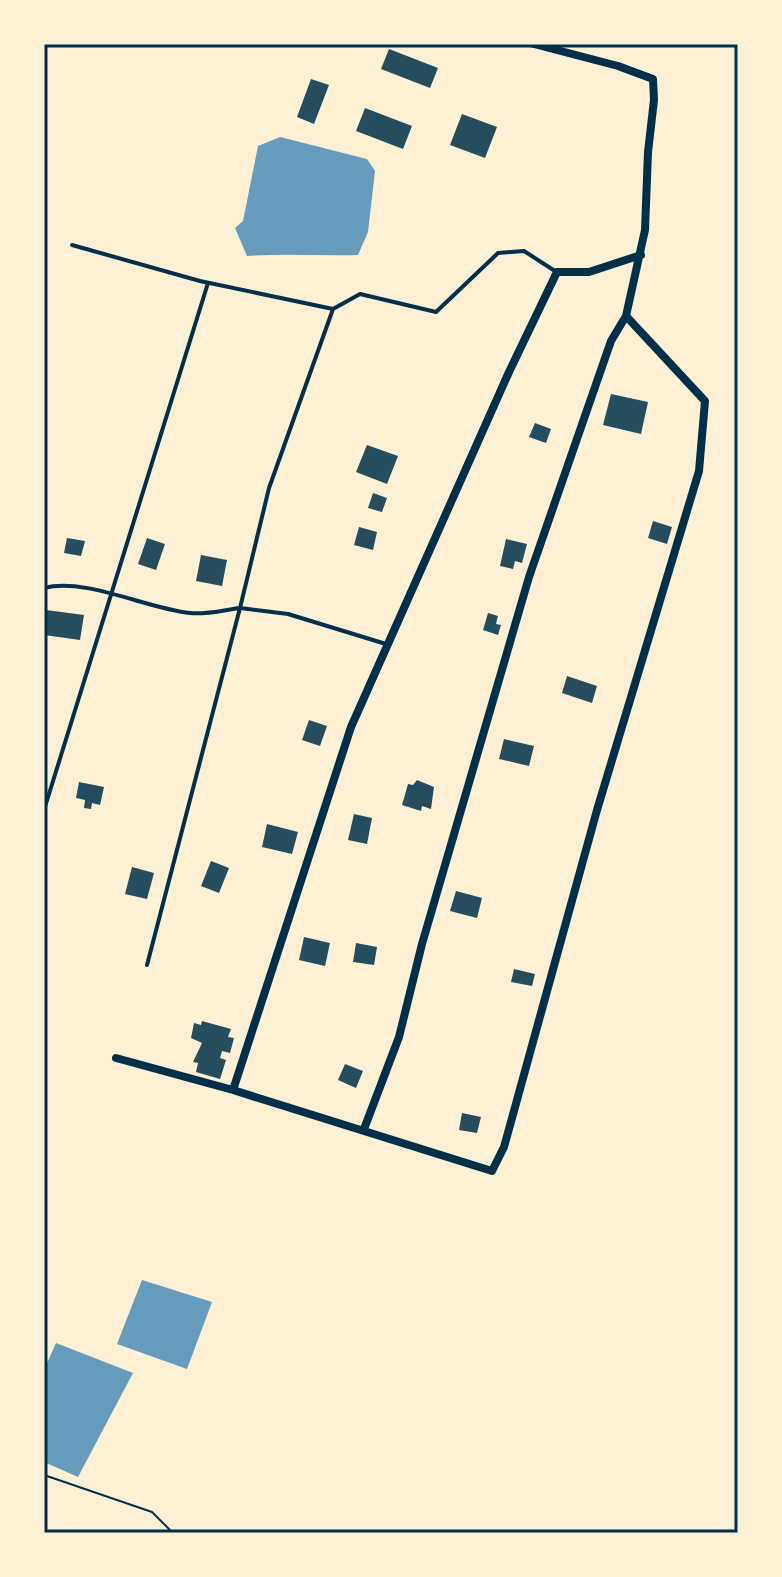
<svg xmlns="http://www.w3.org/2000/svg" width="782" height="1577" font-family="'Nunito Sans',sans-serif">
<rect width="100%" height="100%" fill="#fdf0d5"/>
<!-- water -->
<path fill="#669bbc" d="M280,137l87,22 8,12 -7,61 -10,23c-37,1 -74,-2 -111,1l-12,-28 8,-7 15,-75z
M142,1280l70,22 -25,67 -70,-25z
M56,1343l77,30 -55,104 -34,-15v-92z"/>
<!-- building -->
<path fill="#264d5e" d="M389,49l49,19 -8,20 -49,-19z
M311,79l18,6 -15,39 -17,-7z
M365,108l47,18 -9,23 -47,-18z
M462,114l35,13 -12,31 -35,-13z
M611,394l37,8 -7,32 -38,-9z
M535,423l16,6 -5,14 -17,-6z
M367,445l31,11 -11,28 -31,-12z
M373,493l14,5 -5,14 -14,-4z
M653,521l19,6 -5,17 -19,-6z
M359,527l18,5 -4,18 -19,-5z
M67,538l18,3 -4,15 -17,-3z
M147,538l18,6 -9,26 -18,-6z
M506,539l21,5 -5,19 -7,-2 -2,8 -13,-3z
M201,555l26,5 -5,26 -26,-5z
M46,610l38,5 -4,25 -36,-5z
M488,613l10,3 -2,8 5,1 -3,10 -15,-5z
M567,676l30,10 -5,17 -30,-10z
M309,720l18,6 -7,20 -18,-6z
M504,739l30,7 -5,20 -30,-7z
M417,780l17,7 -3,22 -9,-3 -1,5 -19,-6 6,-21 5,1z
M79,782l25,5 -4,18 -8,-2 -1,6 -7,-1 1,-8 -9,-2z
M354,814l18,4 -5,26 -19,-4z
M267,824l31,8 -6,22 -30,-7z
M211,861l18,7 -10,25 -18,-7z
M132,867l22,6 -7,26 -22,-5z
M456,891l26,7 -5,20 -27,-7z
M304,937l26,6 -5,23 -26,-6z
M356,943l21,4 -3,18 -21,-3z
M514,969l21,5 -3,12 -21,-4z
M202,1021l29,8 -3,8 6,1 -4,15 -8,-2 -2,7 6,2 -6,19 -24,-7 2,-9 -5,-1 9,-19 -11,-5 3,-15 7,2z
M345,1064l18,7 -7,17 -18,-8z
M462,1113l19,4 -4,16 -18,-3z"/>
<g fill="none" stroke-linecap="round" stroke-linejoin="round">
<!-- path -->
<path stroke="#003049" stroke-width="2" d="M44,1475l108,37 21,21"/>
<!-- service -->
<path stroke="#003049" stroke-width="4" d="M72,245l128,36 133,28
M44,588c41,-11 104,21 146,25 15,2 34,-3 50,-5l-93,357
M386,644l-98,-30 -48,-6 29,-120 64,-179 27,-15 76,18 62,-59 26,-2 31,20
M44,810l164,-527"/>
<!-- minor -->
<path stroke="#003049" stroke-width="8" d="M116,1058l117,32 118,-363 158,-355 48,-100h32l52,-17
M233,1090l259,81 12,-24 93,-337 102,-339 6,-70 -79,-85 19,-86 3,-78 6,-52 -1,-21 -35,-13 -84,-22
M364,1129l35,-92 23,-93 107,-367 82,-236 15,-25"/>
</g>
<!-- border -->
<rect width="782" height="1577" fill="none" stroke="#fdf0d5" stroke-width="92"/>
<rect x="46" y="46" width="690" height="1485" fill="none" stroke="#003049" stroke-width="3"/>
</svg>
